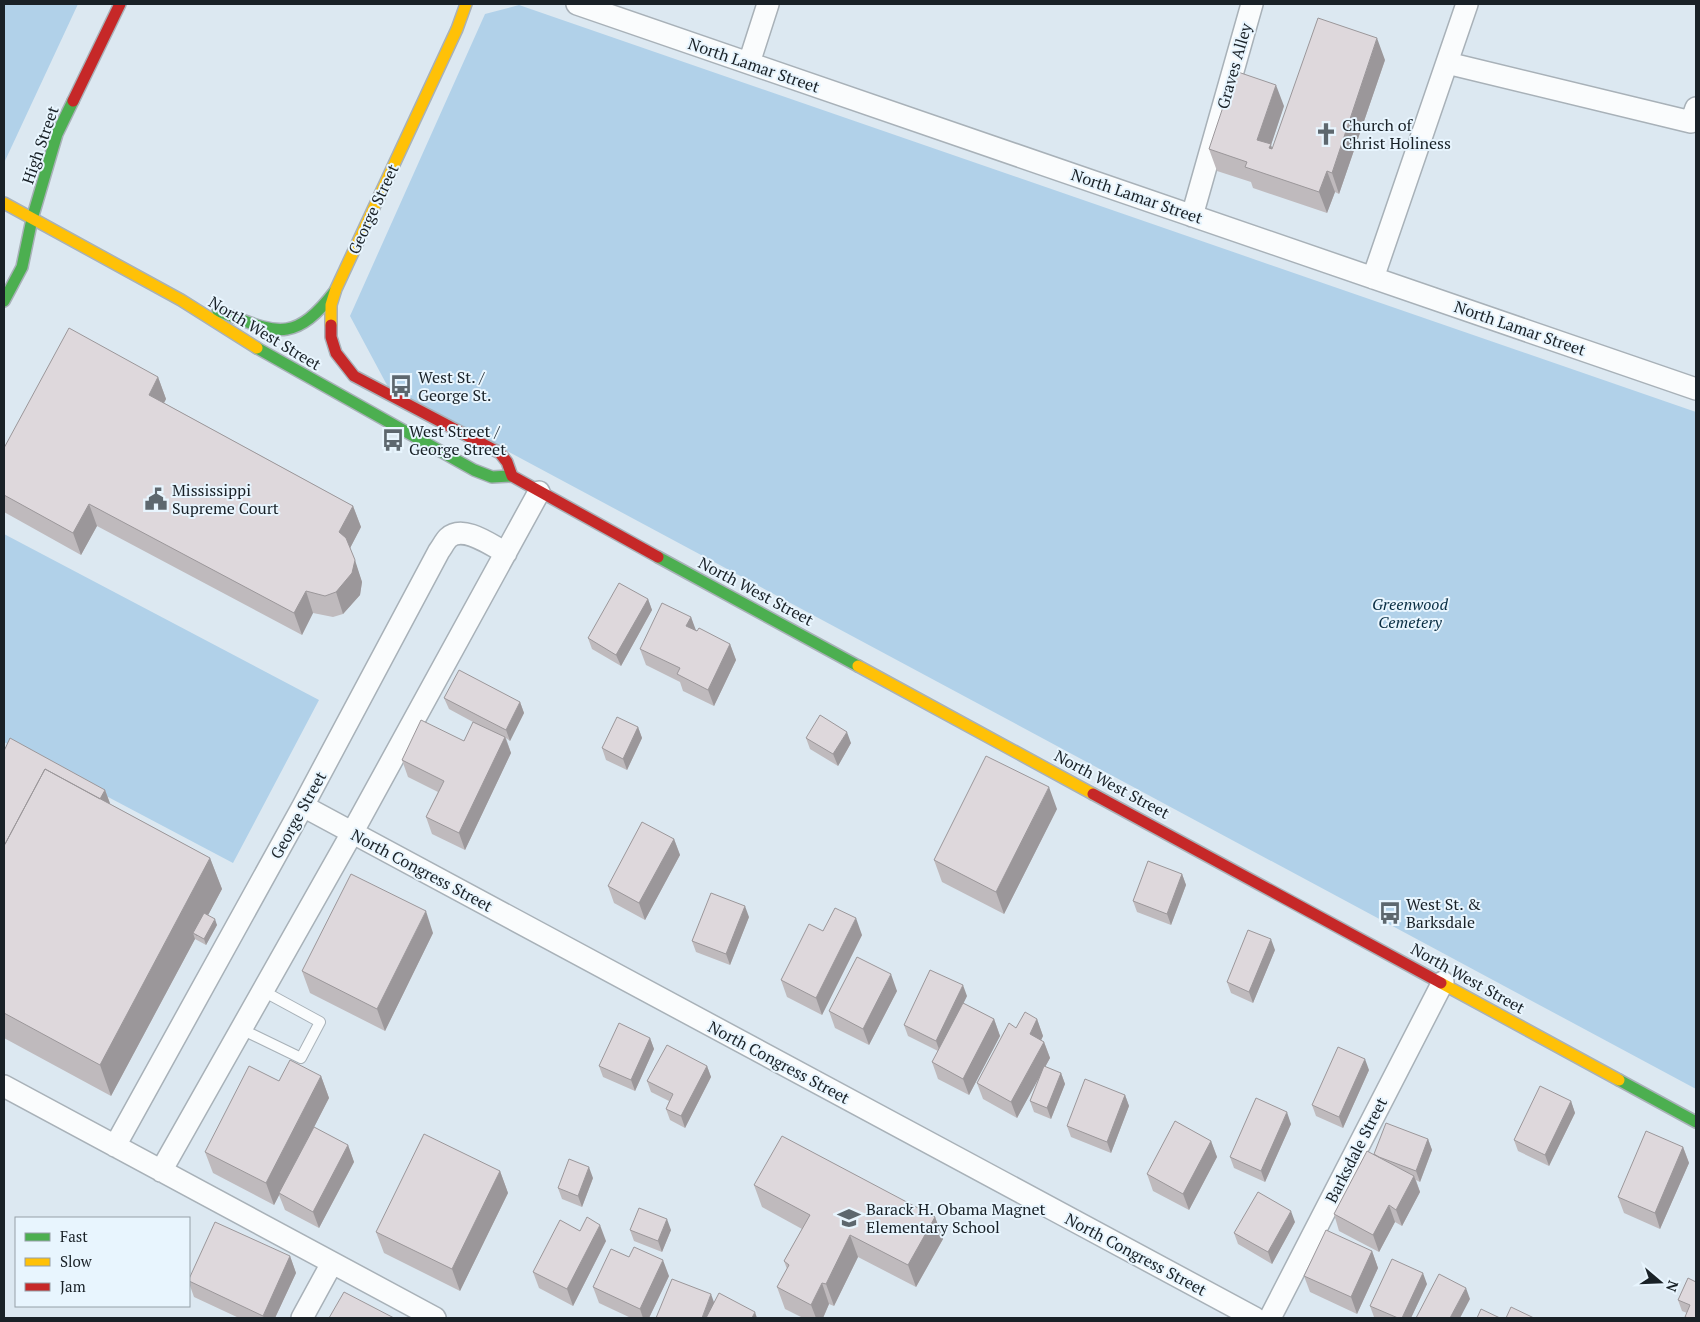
<svg xmlns="http://www.w3.org/2000/svg" width="1700" height="1322" font-family="'PT Serif',serif">
<rect width="100%" height="100%" fill="#dce8f1"/>
<!-- green -->
<path fill="#b1d1e9" d="M4,4h74l-74,159z
M519,5l1177,407v677l-1308,-702 -38,-71 135,-302z
M4,534l315,166 -86,163 -229,-121z"/>
<g fill="none" stroke-linecap="round" stroke-linejoin="round">
<defs>
<path id="lane" d="M241,1029l60,29 19,-36 -57,-31"/>
<path id="street" d="M577,4l1119,385
M749,63l19,-59
M1447,63l244,59 5,-14
M1192,216l60,-212
M1373,278l94,-274
M303,806l952,512
M4,1086l431,232
M115,1146l188,-340 136,-255c3,-4 6,-10 9,-13 15,-14 43,7 58,15
M161,1171l191,-338 187,-341
M302,1318l30,-55
M1270,1318l173,-336"/>
<path id="fast" d="M4,301l18,-34 10,-48 25,-85 16,-33
M218,311c57,21 75,35 117,-20
M257,348l217,122 18,7 20,-1
M658,557l200,109
M1619,1080l77,42"/>
<path id="slow" d="M4,203l177,97 76,48
M331,325v-20l5,-16 121,-260 9,-25
M858,666l235,128
M1441,983l178,97"/>
<path id="jam" d="M73,101l47,-97
M331,325v12l5,16 18,23 146,77 7,9 5,14 146,81
M1093,794l348,189"/>
</defs>
<!-- lane casing -->
<use href="#lane" stroke="#a8b1b8" stroke-width="12"/>
<!-- street casing -->
<use href="#street" stroke="#a8b1b8" stroke-width="24"/>
<!-- fast casing -->
<use href="#fast" stroke="#a8b1b8" stroke-width="14"/>
<!-- slow casing -->
<use href="#slow" stroke="#a8b1b8" stroke-width="14"/>
<!-- jam casing -->
<use href="#jam" stroke="#a8b1b8" stroke-width="14"/>
<!-- lane -->
<use href="#lane" stroke="#fafcfd" stroke-width="10"/>
<!-- street -->
<use href="#street" stroke="#fafcfd" stroke-width="21"/>
<!-- fast -->
<use href="#fast" stroke="#4caf50" stroke-width="11"/>
<!-- slow -->
<use href="#slow" stroke="#ffc107" stroke-width="11"/>
<!-- jam -->
<use href="#jam" stroke="#c62828" stroke-width="11"/>
</g>
<!-- wall -->
<path fill="#bfbabd" d="M1385,60l-46,134 -4,-2 -8,21 -74,-25 -2,-6 -34,-11 -8,-22 75,-43 -13,39 1,4z
M158,377l8,22 -2,4 189,103 8,21 -11,21 12,34 -2,13 -17,19 -10,3 -20,-4 -11,22 -205,-109 -16,29 -77,-43v-64z
M648,599l4,11 -31,56 -29,-17 -4,-11z
M691,617l4,13 35,14 6,16 -22,46 -31,-15 -3,-9 -34,-17 -6,-16z
M444,698l76,4 4,11 -14,28 -4,-3 5,15 -46,97 -33,-16 -6,-17 12,-25 -30,-15 -6,-17 62,-19 9,-19 -24,-13z
M638,727l4,11 -15,32 -21,-10 -4,-12z
M806,738l45,5 -13,23 -28,-17z
M4,751l101,39 5,14 100,54 12,31 -14,26 9,10 -11,20 -11,-6 -84,157 -107,-58z
M1057,809l-53,105 -62,-32 -8,-22z
M674,839l6,16 -35,65 -31,-17 -6,-17z
M1182,874l4,11 -15,40 -34,-13 -4,-11z
M749,917l-19,48 -34,-13 -4,-11z
M823,931l39,4 -40,80 -35,-18 -6,-17z
M433,933l-48,98 -75,-38 -8,-22z
M1275,950l-22,53 -22,-10 -4,-11z
M897,991l-28,54 -34,-17 -6,-17z
M967,996l-4,7 31,16 6,17 -31,59 -31,-16 -6,-17 6,-11 -30,-15 -4,-11z
M1037,1019l6,17 -2,4 3,2 6,16 -5,9 16,6 4,11 -14,35 -17,-7 -4,-11 10,-26 -23,43 -34,-19 -6,-16 39,-55z
M650,1038l4,11 -19,42 -32,-14 -4,-11z
M707,1066l4,11 -26,51 -15,-8 -4,-11 3,-8 -18,-9 -4,-11z
M1369,1070l-26,58 -27,-12 -4,-11z
M321,1076l8,22 -18,35 37,12 6,17 -35,66 -34,-18 -6,-15 -5,10 -61,-32 -8,-21 74,-71z
M1125,1095l4,11 -18,47 -40,-16 -4,-11z
M1571,1101l4,12 -26,53 -31,-15 -4,-11z
M1291,1124l-26,58 -31,-14 -4,-11z
M1428,1139l4,11 -12,32 -4,-2 4,12 -18,34 -7,-4 -16,30 -40,-21 -5,-17 40,-60z
M1211,1141l6,16 -28,53 -36,-19 -6,-17z
M1683,1147l6,16 -29,66 -36,-16 -6,-16z
M500,1171l8,22 -48,98 -76,-38 -8,-21z
M593,1178l-11,29 -20,-8 -4,-11z
M754,1185l181,32 8,22 -27,48 -58,-30 -24,49 -5,-2 -6,14h-20l-18,-9 -8,-22 10,-18 -3,-8 18,-32 -40,-22z
M1295,1222l-23,42 -34,-20 -4,-11z
M630,1230h41l-9,22 -28,-11z
M580,1231l26,10 -33,65 -34,-18 -6,-16z
M1372,1251l6,17 -21,46 -47,-22 -6,-16z
M290,1256l6,17 -21,45h-36l-45,-21 -5,-14v-4z
M629,1257l40,19 -20,42h-18l-32,-15 -6,-16z
M1688,1278l8,40h-10l-1,-1 2,-4 -5,-2 -4,-11z
M1427,1284l-16,34h-33l-4,-1 -4,-11z"/>
<!-- shaded-wall -->
<path fill="#9b979a" d="M1377,38l8,22 -46,134 -7,-21z
M1276,85l8,21 -13,39 7,21 -21,-26z
M1327,171l8,21 -8,21 -8,-21z
M158,377l8,22 -9,17 -8,-21z
M89,504l8,22 -16,29 -8,-22z
M353,506l8,21 -14,27 -8,-22z
M355,560l7,22 -2,13 -17,19 -7,-22z
M306,591l7,22 -11,22 -8,-22z
M648,599l4,11 -31,56 -5,-11z
M691,617l6,16 -11,-7z
M730,644l6,16 -22,46 -6,-16z
M520,702l4,11 -14,28 -4,-11z
M638,727l4,11 -15,32 -4,-11z
M847,732l4,11 -13,23 -5,-12z
M505,737l6,16 -46,97 -6,-17z
M1049,787l8,22 -53,105 -8,-22z
M105,790l6,16 -16,2z
M674,839l6,16 -35,65 -6,-17z
M210,858l12,31 -25,47 -4,-3 2,6 -84,157 -11,-31z
M1182,874l4,11 -15,40 -4,-11z
M745,906l4,11 -19,48 -4,-11z
M426,911l7,22 -48,98 -8,-22z
M856,918l6,17 -40,80 -6,-17z
M215,919l2,6 -11,20 -2,-6z
M1271,939l4,11 -22,53 -4,-11z
M891,974l6,17 -28,54 -6,-16z
M963,985l4,11 -27,56 -4,-11z
M994,1019l6,17 -31,59 -6,-16z
M1037,1019l6,17 -7,15 -6,-17z
M650,1038l4,11 -19,42 -4,-11z
M1044,1042l6,16 -33,60 -6,-16z
M1365,1059l4,11 -26,58 -4,-11z
M707,1066l4,11 -26,51 -4,-12z
M1061,1073l4,11 -14,35 -4,-11z
M321,1076l8,22 -55,107 -8,-22z
M1125,1095l4,11 -18,47 -4,-11z
M1571,1101l4,12 -26,53 -4,-11z
M1287,1112l4,12 -26,58 -4,-11z
M1428,1139l4,11 -12,32 -4,-11z
M1211,1141l6,16 -28,53 -6,-16z
M348,1145l6,17 -35,66 -6,-16z
M1683,1147l6,16 -29,66 -5,-16z
M589,1167l4,11 -11,29 -4,-11z
M500,1171l8,22 -48,98 -8,-22z
M1414,1176l6,16 -18,34 -6,-16z
M1389,1205l6,17 -16,30 -6,-17z
M1291,1211l4,11 -23,42 -4,-12z
M935,1217l8,22 -27,48 -8,-22z
M667,1219l4,11 -9,22 -4,-11z
M600,1225l6,16 -33,65 -6,-17z
M850,1235l8,22 -24,49 -8,-22z
M1372,1251l6,17 -21,46 -6,-17z
M290,1256l6,17 -21,45h-11l-1,-2z
M663,1260l6,16 -20,42h-6l-3,-9z
M1423,1273l4,11 -16,34h-9z
M822,1283l7,21 -6,14h-7l-5,-13z
M1466,1288l4,11 -10,19h-10z
M711,1294l4,11 -5,13h-8z
M755,1312l2,6h-5z"/>
<!-- building -->
<path fill="#ded8dc" stroke="#9b979a" d="M1318,18l59,20 -45,135 -5,-2 -8,21 -74,-25 2,-5 -38,-13 26,-78 41,14 -19,55 14,4 -2,4 3,1z
M69,328l89,49 -9,18 204,111 -14,26 7,6 9,22 -3,13 -16,19 -11,4 -19,-5 -12,22 -205,-109 -16,29 -69,-38v-47z
M619,583l29,16 -32,56 -28,-17z
M662,603l29,14 -5,9 11,5 2,-3 31,16 -22,46 -31,-16 3,-6 -40,-19z
M459,670l61,32 -14,28 -62,-32z
M820,715l27,17 -14,22 -27,-16z
M617,717l21,10 -15,32 -21,-11z
M421,720l43,21 9,-19 32,15 -46,96 -33,-16 18,-36 -42,-21z
M10,738l95,52 -5,9 -55,-30 -40,75 -1,-1v-92z
M986,756l63,31 -53,105 -62,-32z
M45,769l165,89 -110,207 -96,-52v-167z
M642,822l32,17 -35,64 -31,-17z
M1148,861l34,13 -15,40 -34,-13z
M351,874l75,37 -49,98 -75,-38z
M711,893l34,13 -19,48 -34,-13z
M835,908l21,10 -40,80 -35,-18 28,-56 14,7z
M204,913l11,6 -11,20 -11,-6z
M1248,930l23,9 -22,53 -22,-10z
M857,957l34,17 -28,55 -34,-18z
M930,970l33,15 -27,56 -32,-16z
M963,1003l31,16 -31,60 -31,-17z
M1025,1012l12,7 -7,15 14,8 -33,60 -34,-19 32,-60 7,5z
M619,1023l31,15 -19,42 -32,-14z
M667,1045l40,21 -26,50 -15,-7 7,-15 -26,-13z
M1338,1047l27,12 -26,58 -27,-12z
M290,1060l31,16 -55,107 -61,-31 44,-86 30,15z
M1044,1066l17,7 -14,35 -17,-7z
M1085,1079l40,16 -18,47 -40,-16z
M1540,1086l31,15 -26,54 -31,-15z
M1256,1098l31,14 -26,59 -31,-14z
M1175,1121l36,20 -28,53 -36,-20z
M1386,1123l42,16 -12,32 -37,-14 -5,-3z
M314,1127l34,18 -35,67 -34,-19z
M1646,1131l37,16 -28,66 -37,-16z
M424,1134l76,37 -48,98 -76,-37z
M782,1136l153,81 -27,48 -58,-30 -24,49 -4,-1 -11,22 -34,-18 12,-22 -5,-4 26,-46 -56,-30z
M1367,1151l47,25 -18,34 -7,-5 -16,30 -39,-21z
M569,1159l20,8 -11,29 -20,-8z
M1258,1192l33,19 -23,41 -34,-19z
M639,1208l28,11 -9,22 -28,-11z
M587,1217l13,8 -33,64 -34,-17 27,-52 20,11z
M215,1222l75,34 -27,60 -74,-35v-2z
M1326,1230l46,21 -21,46 -47,-21z
M634,1247l29,13 -23,49 -47,-22 18,-38 18,8z
M1392,1259l31,14 -21,45h-4l-28,-12z
M1439,1274l27,14 -16,30h-34z
M1688,1278l8,4v36h-7l-4,-1 5,-12 -12,-5z
M672,1279l39,15 -9,24h-46z
M344,1292l50,26h-65z
M719,1293l36,19 -3,6h-46z
M1511,1307l23,11h-28z
M1481,1309l19,9h-23z"/>
<!-- icons -->
<defs>
<symbol id="church-bare" viewBox="-9 -9 18 18"><path d="M-1.2-6h2.4v3.5h3.3v2.4h-3.3V6h-2.4V-.1h-3.3v-2.4h3.3Z" fill="#5d676e" stroke="#e8f5fe" stroke-width="2.5" paint-order="stroke"/></symbol>
<symbol id="bus-bare" viewBox="-9 -9 18 18"><path d="M-5-6H5V4H4V6H2V4H-2V6H-4V4H-5ZM-3.5-4V0h7V-4ZM-3.5 1.2v1.5H-2V1.2ZM2 1.2v1.5H3.5V1.2Z" fill="#5d676e" stroke="#e8f5fe" stroke-width="2.5" paint-order="stroke"/></symbol>
<symbol id="civic-bare" viewBox="-9 -9 18 18"><path d="M-.6-6.5H3V-4.5H.6V-3L4-1V1h2V6H-6V1h2V-1L-.6-3ZM-1.2 2.5V6h2.4V2.5Z" fill="#5d676e" stroke="#e8f5fe" stroke-width="2.5" paint-order="stroke"/></symbol>
<symbol id="school-bare" viewBox="-9 -9 18 18"><path d="M0-5L7-2L0 1L-7-2ZM-4 1L0 2.5L4 1V4Q0 6-4 4Z" fill="#5d676e" stroke="#e8f5fe" stroke-width="2.5" paint-order="stroke"/></symbol>
</defs>
<g fill-rule="evenodd">
<use href="#church-bare" x="1310" y="118" width="32" height="32"/>
<use href="#bus-bare" x="385" y="370" width="32" height="32"/>
<use href="#bus-bare" x="377" y="424" width="32" height="32"/>
<use href="#civic-bare" x="140" y="483" width="32" height="32"/>
<use href="#bus-bare" x="1374" y="897" width="32" height="32"/>
<use href="#school-bare" x="833" y="1202" width="32" height="32"/>
</g>
<g text-anchor="middle" dominant-baseline="central" stroke-width="4" stroke-linejoin="round" paint-order="stroke">
<!-- street labels -->
<g font-size="16" fill="#192127" stroke="#e8f5fe">
<text transform="translate(754 65) rotate(19)">North Lamar Street</text>
<text transform="translate(1234 66) rotate(-74)">Graves Alley</text>
<text transform="translate(40 145) rotate(-71)">High Street</text>
<text transform="translate(1137 196) rotate(19)">North Lamar Street</text>
<text transform="translate(373 209) rotate(-65)">George Street</text>
<text transform="translate(1520 328) rotate(19)">North Lamar Street</text>
<text transform="translate(265 333) rotate(31)">North West Street</text>
<text transform="translate(756 591) rotate(28)">North West Street</text>
<text transform="translate(1112 784) rotate(28)">North West Street</text>
<text transform="translate(298 815) rotate(-61)">George Street</text>
<text transform="translate(422 870) rotate(28)">North Congress Street</text>
<text transform="translate(1468 978) rotate(29)">North West Street</text>
<text transform="translate(779 1062) rotate(28)">North Congress Street</text>
<text transform="translate(1356 1150) rotate(-63)">Barksdale Street</text>
<text transform="translate(1136 1254) rotate(28)">North Congress Street</text>
</g>
<!-- poi labels -->
<g font-size="16" fill="#192127" stroke="#e8f5fe" text-anchor="start">
<text x="1342" y="125">Church of<tspan x="1342" dy="18">Christ Holiness</tspan></text>
<text x="418" y="377">West St. /<tspan x="418" dy="18">George St.</tspan></text>
<text x="409" y="431">West Street /<tspan x="409" dy="18">George Street</tspan></text>
<text x="172" y="490">Mississippi<tspan x="172" dy="18">Supreme Court</tspan></text>
<text x="1406" y="904">West St. &amp;<tspan x="1406" dy="18">Barksdale</tspan></text>
<text x="866" y="1209">Barack H. Obama Magnet<tspan x="866" dy="18">Elementary School</tspan></text>
</g>
<!-- park labels -->
<g font-size="16" font-style="italic" fill="#082d43" stroke="#e8f5fe">
<text x="1410" y="604">Greenwood<tspan x="1410" dy="18">Cemetery</tspan></text>
</g>
</g>
<!-- border -->
<rect width="1700" height="1322" fill="none" stroke="#192127" stroke-width="10"/>
<!-- legend -->
<rect x="15" y="1217" width="175" height="90" fill="#e8f5fe" stroke="#95a0a8"/>
<rect x="25" y="1233" width="25" height="8" fill="#4caf50" stroke="#95a0a8"/>
<text x="60" y="1242" font-size="15" fill="#192127">Fast</text>
<rect x="25" y="1258" width="25" height="8" fill="#ffc107" stroke="#95a0a8"/>
<text x="60" y="1267" font-size="15" fill="#192127">Slow</text>
<rect x="25" y="1283" width="25" height="8" fill="#c62828" stroke="#95a0a8"/>
<text x="60" y="1292" font-size="15" fill="#192127">Jam</text>
<!-- north arrow -->
<g transform="translate(1660 1282) rotate(109)" stroke="#e8f5fe" stroke-width="4" paint-order="stroke">
<path d="M0-4L9 19L0 12L-9 19Z" fill="#192127"/>
<text y="-8" font-size="14" font-weight="bold" text-anchor="middle" fill="#192127">N</text>
</g>
</svg>
